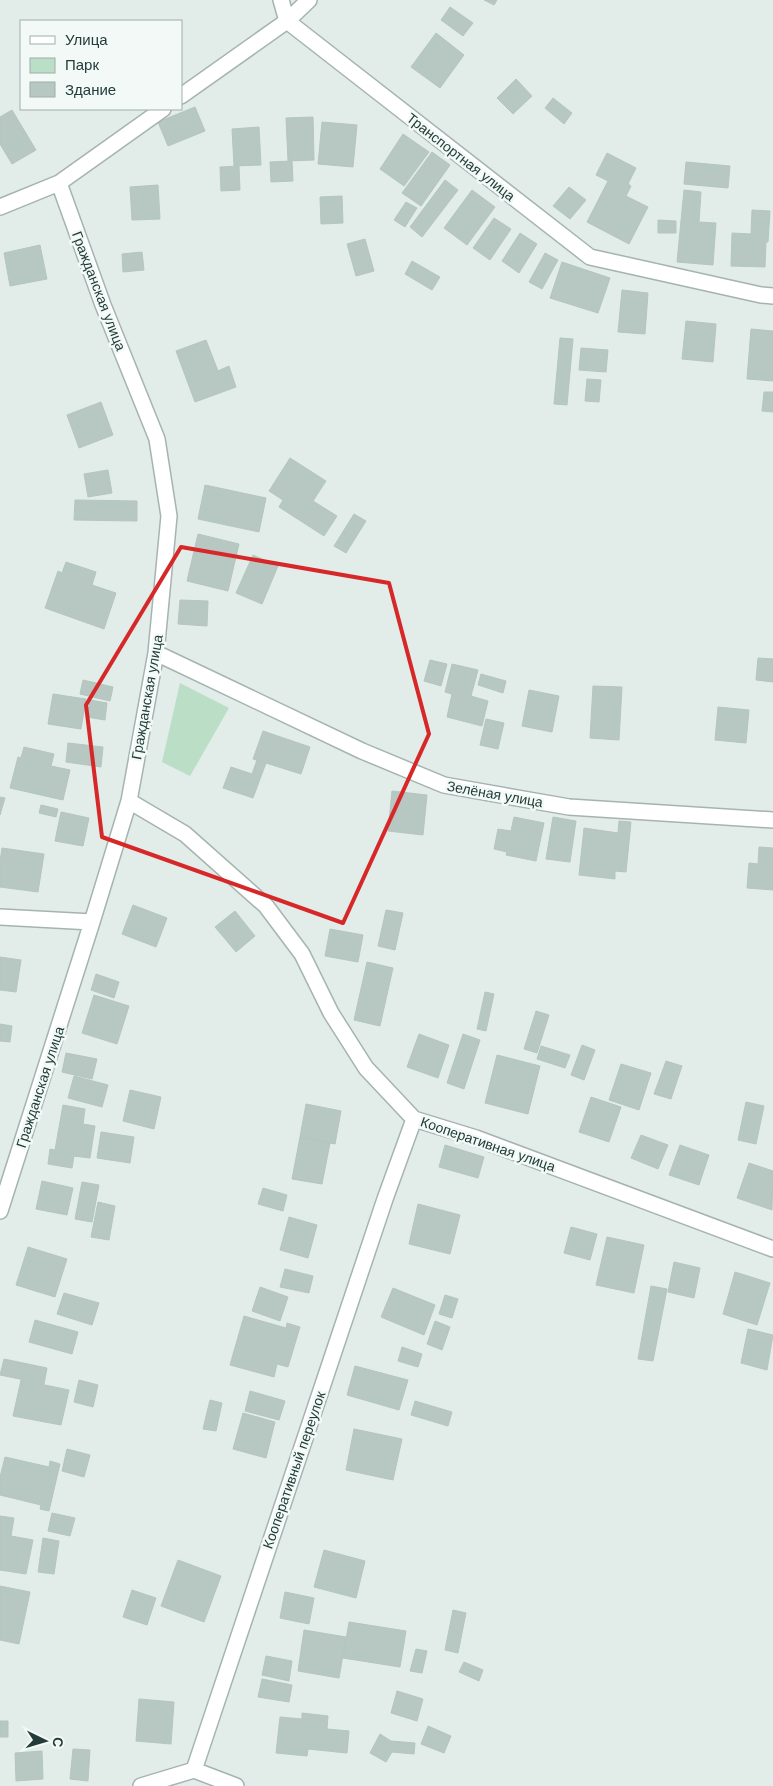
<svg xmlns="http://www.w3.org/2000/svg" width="773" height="1786" font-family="Arial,sans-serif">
<rect width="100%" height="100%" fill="#e2ece9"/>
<!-- green -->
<path fill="#bbdec7" d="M180,683l49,25 -39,68 -28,-14z"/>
<!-- building -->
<path fill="#b7c7c2" stroke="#b4c6c0" d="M484,0h13l-3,5z
M450,7l23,16 -10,13 -22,-16z
M436,33l28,22 -24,33 -29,-21z
M516,79l16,17 -19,18 -16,-16z
M553,98l19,15 -8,11 -19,-16z
M195,107l10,24 -37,15 -10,-24z
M12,110l24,40 -24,14 -12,-20v-27z
M313,117l1,43 -26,1 -2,-43z
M322,122l35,3 -4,42 -35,-3z
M259,127l2,38 -27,1 -2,-37z
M403,134l26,18 -25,34 -24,-17z
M432,152l18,13 -29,41 -19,-13z
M607,153l29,15 -8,16 3,2 -5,10 22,11 -19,37 -42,-22 21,-41 -12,-6z
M292,161l1,20 -22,1 -1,-20z
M686,162l44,4 -2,22 -44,-4z
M239,166l1,24 -19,1 -1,-24z
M445,180l13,10 -36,47 -12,-10z
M158,185l2,34 -28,1 -2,-33z
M569,187l17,13 -16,19 -17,-13z
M472,190l23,17 -28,38 -23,-17z
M684,190l17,2 -2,30 17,1 -3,42 -36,-3z
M342,196l1,27 -22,1 -1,-27z
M406,202l11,6 -12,19 -11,-7z
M752,210l18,1 -2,31h-2l-1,25 -34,-1 1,-33 19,1z
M494,218l17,11 -21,31 -17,-12z
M658,220l18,1v12h-18z
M520,233l17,11 -18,29 -17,-12z
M365,239l9,32 -18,5 -9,-32z
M40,245l7,34 -37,7 -6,-33z
M142,252l2,18 -21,2 -1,-18z
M545,253l13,7 -16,29 -13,-7z
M412,261l28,16 -8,13 -27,-16z
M562,262l48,16 -12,35 -48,-15z
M622,290l26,3 -3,41 -27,-2z
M686,321l30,3 -3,38 -31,-3z
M751,329l22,2v50l-26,-2z
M560,338l13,1 -6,66 -13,-1z
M206,340l12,31 11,-5 7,21 -41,15 -19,-51z
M581,348l27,2 -2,22 -27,-2z
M587,379l14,1 -2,22 -14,-1z
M764,392h9v20l-11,-1z
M101,402l12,33 -34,13 -12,-33z
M290,458l36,23 -13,20 24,15 -13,20 -45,-29 4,-7 -14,-9z
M108,470l4,23 -24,4 -4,-23z
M205,485l61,13 -7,34 -61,-13z
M75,500l62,1v20l-63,-1z
M354,514l12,7 -20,32 -12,-7z
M198,534l41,10 -11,47 -41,-10z
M253,555l25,11 -16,38 -26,-11z
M66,562l30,10 -4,13 24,8 -12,36 -59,-21 13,-37 4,2z
M180,600l28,1 -1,25 -29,-2z
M758,658l15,1v23l-17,-2z
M430,660l17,4 -6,22 -17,-5z
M452,664l26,6 -7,26 17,5 -6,25 -35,-9 5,-23 -7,-2z
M481,674l25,7 -3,12 -25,-8z
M83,680l30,7 -3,14 -30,-7z
M593,686l29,1 -3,53 -29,-2z
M529,690l30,6 -7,36 -30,-6z
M53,694l33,5 -5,30 -33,-5z
M90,700l17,3 -2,17 -18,-3z
M718,707l31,3 -3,33 -31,-3z
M486,719l18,4 -6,26 -18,-4z
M263,731l47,16 -9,27 -48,-15z
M68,743l35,4 -2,20 -35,-5z
M24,747l30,7 -3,12 19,4 -7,30 -53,-12 8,-31 3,1z
M257,760l9,3 -13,35 -30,-10 8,-21 21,7z
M392,791l35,4 -4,40 -35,-4z
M0,797l5,1 -5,17z
M41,805l17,4 -2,8 -17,-4z
M61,812l28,6 -6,28 -28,-5z
M514,817l30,6 -8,38 -30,-6 1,-3 -13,-3 4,-20 13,2z
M553,817l23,4 -6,41 -24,-3z
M619,821l12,1 -5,50 -11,-1v8l-36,-4 5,-47 34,5z
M759,847l14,1v42l-26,-2 2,-25 9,1z
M2,848l42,6 -6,38 -38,-5v-26z
M133,905l34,13 -11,29 -34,-13z
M386,910l17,3 -8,37 -17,-4z
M235,911l20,25 -19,16 -21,-25z
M330,929l33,6 -5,27 -33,-6z
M0,957l21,3 -5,32 -16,-2z
M367,962l26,6 -13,58 -26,-6z
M96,974l23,8 -5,16 -23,-8z
M485,992l9,2 -8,37 -9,-2z
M94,995l35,11 -12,38 -35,-11z
M536,1011l13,4 -12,38 -13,-4z
M0,1024l12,2 -2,16 -10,-1z
M419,1034l30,11 -11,33 -31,-11z
M463,1034l17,6 -16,49 -17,-6z
M582,1045l13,5 -11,30 -13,-5z
M541,1046l29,9 -5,13 -28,-9z
M66,1053l31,6 -5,20 -30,-7z
M497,1055l43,11 -12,48 -43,-11z
M666,1061l16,5 -11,33 -17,-5z
M621,1064l30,9 -12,37 -30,-10z
M74,1076l34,9 -6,22 -34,-9z
M130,1090l31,7 -7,32 -31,-8z
M591,1097l30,10 -12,35 -30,-10z
M746,1102l18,4 -8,38 -18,-4z
M306,1104l35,7 -6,33 -35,-7z
M63,1105l22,4 -2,15 12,2 -5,32 -16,-2 -2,12 -24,-4 2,-15 5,1z
M101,1132l33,5 -4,26 -33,-5z
M641,1135l27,10 -10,24 -27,-11z
M300,1137l30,6 -8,41 -30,-5z
M445,1145l39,12 -6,21 -39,-11z
M680,1145l29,10 -10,30 -30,-10z
M749,1163l24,8 -1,39 -35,-12z
M42,1181l31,7 -6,27 -31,-6z
M82,1182l17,3 -7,37 -17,-3z
M263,1188l24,7 -4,16 -25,-7z
M98,1202l17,4 -6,34 -18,-3z
M418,1204l42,11 -10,39 -41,-10z
M289,1217l28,8 -9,33 -28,-8z
M571,1227l26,7 -7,26 -26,-7z
M607,1237l37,8 -10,48 -38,-8z
M28,1247l39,12 -12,38 -39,-12z
M674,1262l26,6 -6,30 -26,-6z
M285,1269l28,7 -4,17 -29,-6z
M735,1272l35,11 -13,42 -34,-11z
M651,1286l16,3 -14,72 -15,-2z
M260,1287l28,10 -8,24 -28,-10z
M393,1288l42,17 -11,30 -43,-18z
M64,1293l35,10 -7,22 -35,-11z
M445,1295l13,4 -6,19 -13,-4z
M244,1316l42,12 1,-5 13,4 -12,40 -11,-3 -3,13 -44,-12z
M35,1320l43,12 -6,22 -43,-12z
M435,1321l15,6 -8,23 -15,-6z
M748,1329l25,6 -6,35 -26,-7z
M402,1347l20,7 -4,13 -20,-6z
M4,1359l43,9 -3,16 -44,-9z
M355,1366l53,14 -9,30 -52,-15z
M21,1380l48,10 -8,35 -48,-9z
M79,1380l19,5 -5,22 -19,-5z
M250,1391l35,10 -6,19 -34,-9z
M210,1400l12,3 -6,28 -13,-2z
M415,1401l37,11 -4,14 -37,-11z
M243,1413l32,9 -9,36 -33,-9z
M354,1429l48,10 -9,41 -47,-10z
M67,1449l23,6 -6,22 -22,-6z
M5,1457l44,10 1,-6 10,3 -11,47 -9,-2 1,-4 -41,-10v-18z
M52,1513l23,5 -5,18 -22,-5z
M0,1516l14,2 -3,18 22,4 -7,34 -26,-4z
M43,1538l16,3 -5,33 -16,-2z
M324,1550l41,11 -9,37 -42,-11z
M178,1560l43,16 -17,46 -43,-16z
M0,1586l30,6 -11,52 -19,-4z
M132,1590l24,8 -9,27 -24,-8z
M285,1592l29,6 -5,26 -29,-6z
M453,1610l13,3 -8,40 -13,-3z
M349,1622l57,9 -6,36 -57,-9z
M304,1630l42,7 -7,41 -41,-7z
M416,1649l11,2 -5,22 -12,-2z
M266,1656l26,5 -3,20 -27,-6z
M464,1662l19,8 -4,11 -20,-9z
M262,1679l30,6 -3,17 -31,-5z
M397,1691l26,8 -6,22 -26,-8z
M139,1699l35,3 -3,42 -35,-3z
M302,1713l26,3 -1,13 22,2 -2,22 -39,-4 -1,7 -31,-3 4,-36 22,2z
M0,1721h8v16h-8z
M428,1726l23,10 -7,17 -23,-9z
M380,1734l11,7 24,2 -1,11 -22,-2 -6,10 -16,-9z
M73,1749l17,1 -2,31 -18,-2z
M42,1751l1,28 -27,2 -1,-28z"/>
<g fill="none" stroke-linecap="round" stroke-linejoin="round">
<defs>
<path id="minor" d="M281,0l6,21 22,-21
M181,96l106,-75 303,236 171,38 12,1
M0,207l59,-24 104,-74
M156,653l206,98 82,34 125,22 204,13
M129,801l56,33 81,72 36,48 29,59 35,55 48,51 62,19 297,111
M0,917l92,5
M0,1211l92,-289 37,-121 27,-148 13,-137 -12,-77 -54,-134 -44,-122
M194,1770l42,16
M141,1786l53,-16 191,-571 29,-80"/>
</defs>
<!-- minor casing -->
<use href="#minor" stroke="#a5b4b1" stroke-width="18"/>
<!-- minor -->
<use href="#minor" stroke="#fff" stroke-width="15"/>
</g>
<!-- marked area -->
<path fill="none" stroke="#d62828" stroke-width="4" stroke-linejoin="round" d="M181,547l208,36 40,151 -86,189 -241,-86 -16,-132z"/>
<g text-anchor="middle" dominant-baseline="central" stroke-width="5" stroke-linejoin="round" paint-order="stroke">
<!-- street labels -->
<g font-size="14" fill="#223d39" stroke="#f2f9f6">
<text transform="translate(461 157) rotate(38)">Транспортная улица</text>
<text transform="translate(99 291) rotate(69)">Гражданская улица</text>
<text transform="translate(147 697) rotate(-80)">Гражданская улица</text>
<text transform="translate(495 794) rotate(10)">Зелёная улица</text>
<text transform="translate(40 1087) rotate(-72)">Гражданская улица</text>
<text transform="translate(488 1144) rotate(19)">Кооперативная улица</text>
<text transform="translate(294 1470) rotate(-71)">Кооперативный переулок</text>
</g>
</g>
<!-- legend -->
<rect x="20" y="20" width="162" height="90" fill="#f2f9f6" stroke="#9faeaa"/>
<rect x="30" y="36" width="25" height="8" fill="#ffffff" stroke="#9faeaa"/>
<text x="65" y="45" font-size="15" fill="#223d39">Улица</text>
<rect x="30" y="58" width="25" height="15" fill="#bbdec7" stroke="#9faeaa"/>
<text x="65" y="70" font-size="15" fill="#223d39">Парк</text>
<rect x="30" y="82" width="25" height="15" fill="#b7c7c2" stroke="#9faeaa"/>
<text x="65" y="95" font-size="15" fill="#223d39">Здание</text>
<!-- north arrow -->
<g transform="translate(45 1741) rotate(95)" stroke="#f2f9f6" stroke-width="4" paint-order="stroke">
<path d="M0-4L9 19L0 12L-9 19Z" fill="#223d39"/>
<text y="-8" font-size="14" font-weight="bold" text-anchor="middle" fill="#223d39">С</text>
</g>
</svg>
